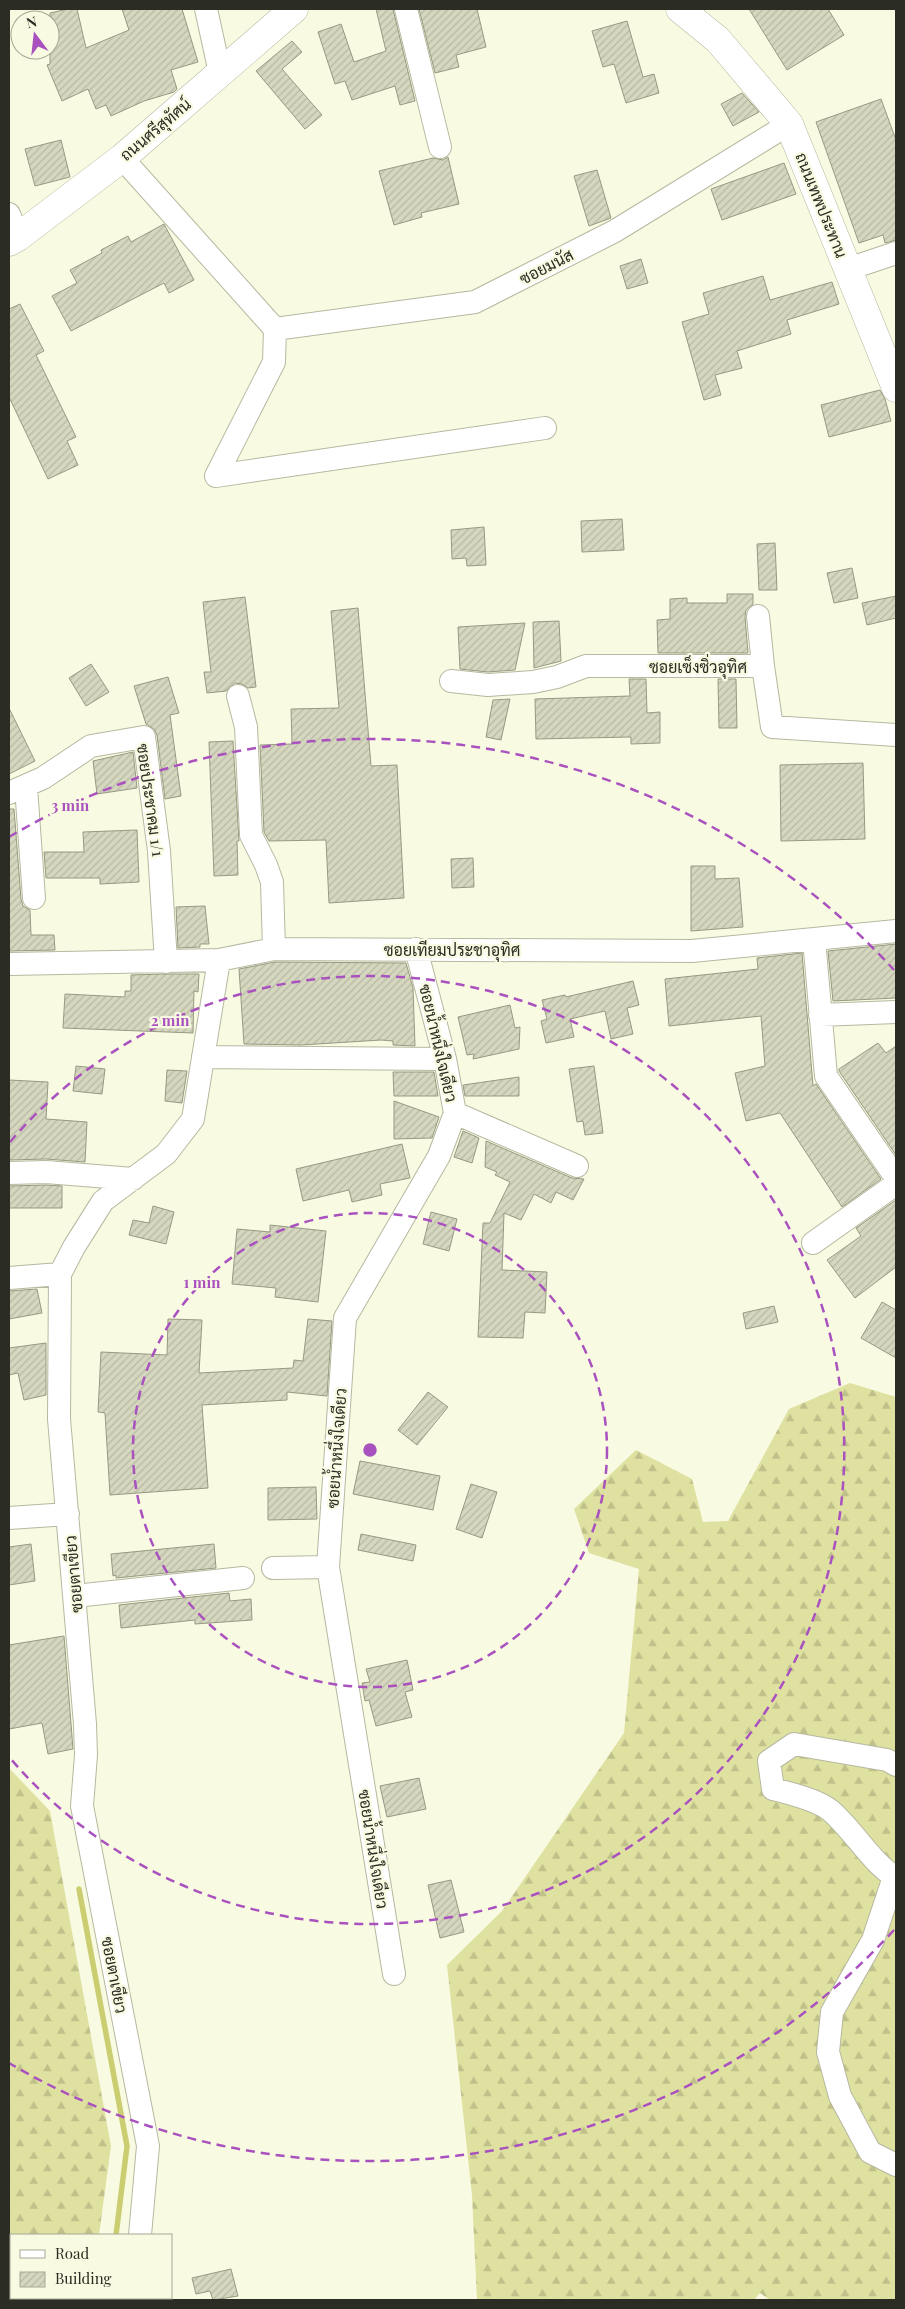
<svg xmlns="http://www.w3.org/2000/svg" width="905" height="2309" font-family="'Playfair Display',Sarabun,serif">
<defs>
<pattern id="forest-firs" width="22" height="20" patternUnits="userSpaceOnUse" patternTransform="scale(1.25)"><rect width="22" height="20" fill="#dfe1a1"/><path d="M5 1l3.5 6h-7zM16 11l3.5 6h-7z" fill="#c0c18a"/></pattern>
<pattern id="building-hatch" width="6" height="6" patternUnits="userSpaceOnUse" patternTransform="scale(1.25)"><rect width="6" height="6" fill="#d6d7bf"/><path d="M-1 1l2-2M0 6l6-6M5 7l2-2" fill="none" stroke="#b8b9a4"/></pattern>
</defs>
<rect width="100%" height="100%" fill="#f8fae1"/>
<!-- forest -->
<path fill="url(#forest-firs)" d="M850,1383l46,14v903h-126l-10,-7 -6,7h-277l-5,-105 -25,-230 55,-54 122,-178 15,-164 -50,-16 -15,-44 62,-59 56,29 11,43 25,-1 61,-112z
M9,1768l41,43 61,335 -12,89h-88v63h79v2h-81z"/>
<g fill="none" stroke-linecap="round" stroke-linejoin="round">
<!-- stream -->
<path stroke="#cbcd71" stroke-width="5.5" d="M79,1889l48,257 -11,89
M108,2300l1,-2"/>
</g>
<!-- building -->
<path fill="url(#building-hatch)" stroke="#989982" d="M68,9h9l9,39 43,-18 -7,-21h60l16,53 -27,8 6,19 -3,3 -30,9 -33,15 -5,-11 -10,4 -8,-20 -26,12 -15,-36 3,-1v-51z
M376,9h17l22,92 -15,4 -5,-19 -43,14 -7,-19 -10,3 -17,-52 23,-8 13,38 32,-11z
M419,9h58l9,38 -30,8 3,12 -24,6z
M749,9h79l16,26 -57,35z
M627,21l16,56 11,-3 5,19 -33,10 -12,-39 -11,3 -11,-36z
M292,41l10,11 -20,17 40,46 -17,14 -49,-58z
M742,93l17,19 -26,14 -12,-22z
M881,99l15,41v100l-11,3 -2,-8 -24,8 -43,-121z
M61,140l9,37 -35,9 -10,-37z
M448,157l11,47 -38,9 1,4 -28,8 -15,-54 54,-13 10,2z
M784,163l12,31 -74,26 -11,-31z
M597,170l14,48 -22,8 -15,-50z
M164,224l30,56 -25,13 -5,-10 -93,48 -19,-35 25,-13 -7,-13 32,-17 -1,-3 27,-14 3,6z
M641,259l7,24 -21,6 -7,-23z
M763,276l7,24 62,-18 7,22 -52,16 4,14 -54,17 5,17 -27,7 6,20 -17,5 -22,-78 27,-8 -6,-21z
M20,304l24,47 -8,4 40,82 -9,4 11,24 -30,14 -39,-82v-88z
M880,390l5,9 6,22 -62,16 -8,-32z
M622,519l2,31 -42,2 -1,-31z
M484,527l2,38 -19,1 -1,-8 -14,1 -1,-29z
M775,543l2,47h-18l-2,-46z
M852,568l6,30 -24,5 -7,-30z
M727,594h26v10l-7,6 -1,7 3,36h-90l-1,-33 13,-1v-20l17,-1v5h40z
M896,596v22l-29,7 -5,-22z
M245,597l11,90 -8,1 -6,-4 -7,-1 -9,8 -19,2 -3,-21h7l-8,-70z
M358,608l13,158 26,-1 7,133 -75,5 -3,-63 -57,1 -5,-9 -4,-87 32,-1 -1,-35 48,-1 -8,-97z
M559,621l2,40 -27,7 -1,-46z
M525,623l-10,47 -27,2 -28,-3 -2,-42z
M91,664l18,28 -23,14 -17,-28z
M168,677l11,36 -9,2 11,81 -16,3 -8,-64 -3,-6 -8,-5 -12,-38z
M629,679h17l1,34 13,-1v31l-29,1v-7l-95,2 -1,-40 95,-3z
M718,679h18l1,49h-18z
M510,699l-9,41 -15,-3 7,-37z
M9,708l26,53 -26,13z
M233,741l6,100h-2l1,34 -24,1 -5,-134z
M133,752l4,36 -40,6 -4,-33z
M863,763l2,76 -84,2 -1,-76z
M9,809h5l7,90 2,7 7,4 1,25h23l1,15 -46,1z
M137,830l2,52 -39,2v-6h-54l-2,-26h40l-1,-20z
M473,858l1,29 -22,1 -1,-29z
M691,866h24v13l24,-1 4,49 -52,4z
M205,906l4,38h-9v3l-22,1 -2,-41z
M896,944v54l-63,3 -5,-50z
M802,953l11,133 3,-2 65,95 -39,28 -62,-94 -34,8 -11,-48 30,-7 -4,-50 -92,10 -4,-47 93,-10 -1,-11z
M275,962l131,1 7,25 2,58 -22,-1v-4l-12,-1 -80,5 -57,-1 -5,-75z
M162,974h37l-1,18 -4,-1 -1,42 -130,-5 2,-34 60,3v-6h6v-16z
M633,981l6,24 -12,3 6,26 -22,5 -6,-28 -35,8 4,18 -28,6 -5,-22 6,-2 -5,-19 23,-5 1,2z
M510,1005l5,23 5,-1 -1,22 -46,10 1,-5 -7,1 -9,-38z
M878,1043l8,10 10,-7v109l-57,-84v-2z
M76,1066l29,3 -3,25 -29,-3z
M594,1066l9,67 -18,2 -2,-14 -6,1 -8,-53z
M167,1070l20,1 -5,32 -17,-2z
M393,1072h41l4,24h-44z
M519,1077v19h-54l-2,-11z
M9,1080l39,2 -2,37 41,3 -2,40 -39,-3 -37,1z
M394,1101l45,16 -7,21 -38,1z
M463,1131l16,7 -7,25 -18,-6z
M486,1141l86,37 12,1 -11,21 -17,-8 -5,11 -17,-9 -13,26 -17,-7 -2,57 45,2 -2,41 -20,-1 -2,26 -45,-1 5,-114h7l20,-41 -15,-7 2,-3 -12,-5z
M402,1144l8,34 -30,6 2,11 -30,7 -3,-12 -46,11 -7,-32z
M46,1185l16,1v22h-53v-22z
M896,1200v67l-41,31 -28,-38 34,-24 -5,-8z
M153,1206l21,6 -8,32 -37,-9 4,-15 16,3z
M431,1212l26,7 -8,32 -26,-7z
M270,1225l56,6 -8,71 -43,-5 1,-9 -44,-4 5,-55 33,3z
M37,1289l5,24 -33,6v-28z
M882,1302l14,8v48l-35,-20z
M774,1306l4,16 -32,7 -3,-16z
M168,1319l34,1 -3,53 94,-5 1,-8 9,1 5,-42 24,2 -5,75 -40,-4v8l-85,5 6,83 -98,7 -5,-82 -7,-1 3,-60 66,3z
M46,1343v52l-22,5 -6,-27 -9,2v-27z
M428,1392l20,15 -31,38 -19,-15z
M360,1461l80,15 -7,34 -80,-16z
M471,1484l26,8 -15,46 -26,-9z
M316,1487l1,32 -49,1v-32z
M361,1534l55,11 -3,16 -55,-11z
M31,1544l4,37 -26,4v-38z
M214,1544l2,24 -100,10v-3l-3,1 -2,-22z
M229,1593l1,8 21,-2 1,21 -57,4v-4l-74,8 -2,-23z
M64,1636l9,113 -25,5 -6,-31 -33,6v-84z
M407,1660l6,30 -8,2 7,25 -36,9 -7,-26 -4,1 -3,-18 8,-1 -4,-13z
M419,1778l7,31 -39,8 -7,-31z
M451,1880l13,52 -24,6 -12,-53z
M231,2269l7,27 -25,4 -3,-9 -14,3 -4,-16z"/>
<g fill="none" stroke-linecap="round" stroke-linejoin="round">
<defs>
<path id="street" d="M206,9l14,64
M406,9l34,138
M122,158l153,171 -1,33 -58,114 329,-48
M9,214l9,23
M848,269l48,-16
M275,329l200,-27 140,-71 174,-107
M758,616l5,50
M451,681l37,4 45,-3 24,-5 29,-11h177l9,61 124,8
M238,696l8,31 5,108 15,30 6,17 2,67
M26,787l8,111
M9,793l34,-15 48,-32 53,-9 15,114 7,111
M814,939l12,137 70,102
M9,964l210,-4 55,-11 418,2 204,-20
M820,1015l76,-3
M203,1057l242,2
M455,1113l122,53
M9,1173l37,-1 87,7
M813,1243l83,-59
M9,1278l51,-4
M9,1518l59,-4
M273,1568l55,-1
M75,1596l168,-18
M896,1765l-9,-5 -93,-16 -25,17 4,28c16,4 45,11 58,22 23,20 39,50 65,67
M894,1877l-21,63 -41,72 -4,40 12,44 30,56 26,13
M394,1974l-66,-407 17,-249 94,-162 16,-43 -10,-54 -29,-110
M140,2235l8,-89 -66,-340 4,-51 -1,-31 -26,-305 1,-145 14,-27 29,-46 63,-47 27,-35 26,-159
M135,2300v-2"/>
<path id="secondary" d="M680,9l38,31 71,84 107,264
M9,242l9,-5 104,-79 172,-149"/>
</defs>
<!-- street casing -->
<use href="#street" stroke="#b6b8a0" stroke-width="24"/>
<!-- secondary casing -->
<use href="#secondary" stroke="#b6b8a0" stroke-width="29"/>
<!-- street -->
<use href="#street" stroke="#fff" stroke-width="22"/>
<!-- secondary -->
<use href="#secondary" stroke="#fff" stroke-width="28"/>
</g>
<!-- distance rings -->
<g fill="none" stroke="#a951be" stroke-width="2.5" stroke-dasharray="9 6">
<circle cx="370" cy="1450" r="237"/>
<path d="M10 1142A474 474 0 1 1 10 1758"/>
<path d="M894 1930A711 711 0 0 1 9 2063M9 837A711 711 0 0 1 894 970"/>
</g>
<g text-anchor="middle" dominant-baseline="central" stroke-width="4.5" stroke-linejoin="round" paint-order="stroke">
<!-- street labels -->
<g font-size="16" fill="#2b2c23" stroke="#f8fae1">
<text transform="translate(155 129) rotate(-40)">ถนนศรีสุทัศน์</text>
<text transform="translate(822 205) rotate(68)">ถนนเทพประทาน</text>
<text transform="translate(546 266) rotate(-27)">ซอยมนัส</text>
<text x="698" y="666">ซอยเซ็งซิ่วอุทิศ</text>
<text transform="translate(151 800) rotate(82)">ซอยประชาคม 1/1</text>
<text x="452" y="949">ซอยเทียมประชาอุทิศ</text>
<text transform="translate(439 1043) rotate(77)">ซอยน้ำหนึ่งใจเดียว</text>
<text transform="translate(336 1448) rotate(-86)">ซอยน้ำหนึ่งใจเดียว</text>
<text transform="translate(73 1574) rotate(-95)">ซอยตาเขียว</text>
<text transform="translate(374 1849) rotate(81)">ซอยน้ำหนึ่งใจเดียว</text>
<text transform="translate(115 1975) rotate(79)">ซอยตาเขียว</text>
</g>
</g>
<circle cx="370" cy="1450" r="8" fill="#a951be" stroke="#f8fae1" stroke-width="2.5"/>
<g font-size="15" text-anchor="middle" font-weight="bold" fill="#a951be" stroke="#f8fae1" stroke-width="4.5" stroke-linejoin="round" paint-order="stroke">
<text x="70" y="811">3 min</text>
<text x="170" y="1026">2 min</text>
<text x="202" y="1288">1 min</text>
</g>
<!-- border -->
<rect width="905" height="2309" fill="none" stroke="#2b2c23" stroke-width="20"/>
<!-- legend -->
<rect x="10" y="2234" width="162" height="65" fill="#f8fae1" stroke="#a6a895"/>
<rect x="20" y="2250" width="25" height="8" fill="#ffffff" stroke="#a6a895"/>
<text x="55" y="2259" font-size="15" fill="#2b2c23">Road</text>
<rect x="20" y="2272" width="25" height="15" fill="url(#building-hatch)" stroke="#a6a895"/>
<text x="55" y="2284" font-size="15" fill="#2b2c23">Building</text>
<!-- north arrow -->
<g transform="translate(35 35) rotate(345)"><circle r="24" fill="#f8fae1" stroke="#a6a895"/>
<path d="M0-4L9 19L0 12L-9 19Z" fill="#a951be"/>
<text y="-8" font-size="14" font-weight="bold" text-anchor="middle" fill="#2b2c23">N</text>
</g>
</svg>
